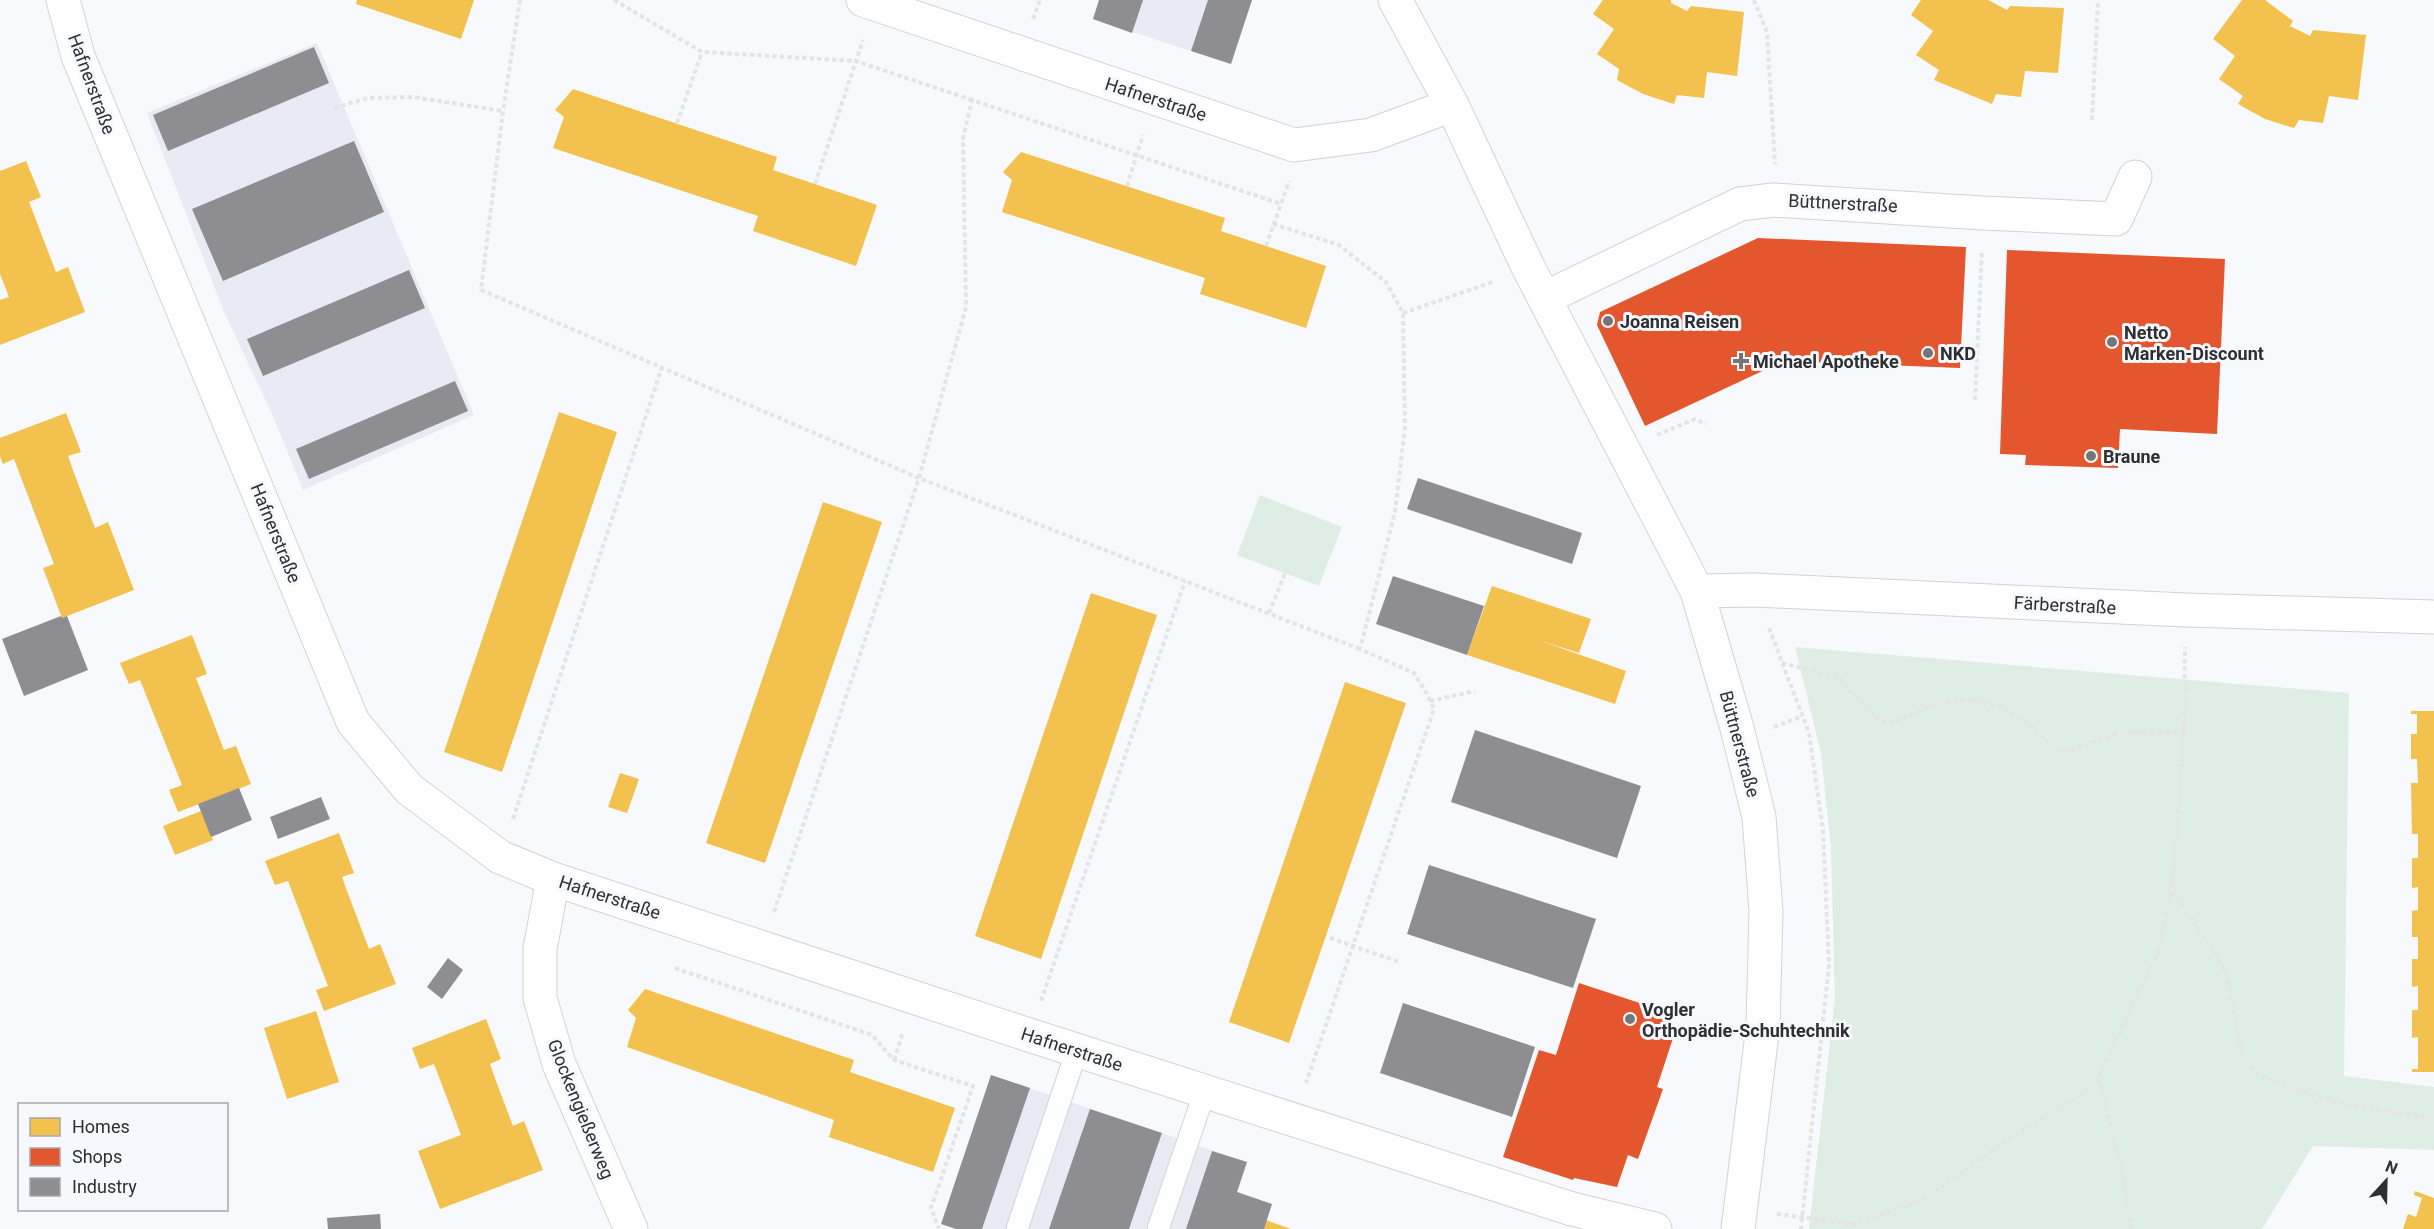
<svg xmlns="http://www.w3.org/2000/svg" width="2434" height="1229" font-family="Roboto,sans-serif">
<rect width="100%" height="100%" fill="#f8f9fc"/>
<!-- built -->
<path fill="#e8ebf3" d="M1099,0h153l-21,64 -138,-45z
M317,43l157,372 -171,75 -30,-74 -49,-104 -77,-199z
M991,1075l256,87 -22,67h-269l-15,-5z"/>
<!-- green -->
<path fill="#dfeee5" d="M1260,495l82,32 -23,59 -82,-31z
M1795,647l554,46 -5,383 90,11v63l-121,-4 -51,83h-453l26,-231 -4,-149 -10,-96z"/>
<!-- homes -->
<path fill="#f2c14e" d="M357,0h117l-13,39 -105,-35z
M1603,0h68v3l16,8 4,-5 53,6 -7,64 -30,-4 -3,26 -27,-3 -3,9 -31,-10 -26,-14 2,-11 -22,-15 17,-25 -21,-15z
M1921,0h67l19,10 3,-4 54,2 -6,65 -33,-2 -4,26 -25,-3 -4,10 -58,-24 5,-10 -23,-15 17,-24 -22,-16z
M2242,0h23l28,21 -3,5 20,10 3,-6 53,5 -8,65 -29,-4 -6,27 -24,-3 -5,8 -29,-9 -27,-15 5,-8 -24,-17 16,-23 -22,-17z
M573,89l204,68 -4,13 104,35 -21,61 -103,-35 5,-15 -205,-68 11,-31 -9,-7z
M1021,152l204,66 -4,13 105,35 -20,62 -106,-34 5,-16 -203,-66 10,-32 -9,-8z
M26,161l15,36 -12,5 7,18 20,52 12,-5 17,45 -85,33v-45l9,-3 -9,-23v-103z
M559,412l58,20 -115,340 -58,-20z
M66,413l15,39 -13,4 6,17 21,55 13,-6 26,68 -72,28 -19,-50 11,-4 -40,-105 -11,5 -3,-8v-18z
M823,502l59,20 -117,341 -59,-20z
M1492,586l99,33 -12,34 -41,-13 88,31 -11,33 -148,-49z
M1091,593l66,22 -116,344 -66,-23z
M192,635l15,39 -11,4 28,72 12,-4 15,38 -73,28 -9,-22 13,-5 -42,-105 -11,4 -9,-21z
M1345,682l61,21 -117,340 -60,-21z
M2411,711h23v361h-22v-3h6v-32l-6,1v-28h6v-24l-6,1v-28h6v-22h-6v-26l6,-1v-23l-6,1v-30h6v-24h-6l-1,-51h7l-1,-24h-6v-25h6v-20h-6z
M620,773l19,6 -12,34 -19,-6z
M201,811l12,29 -38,15 -12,-29z
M339,833l15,40 -12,4 5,14 22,58 11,-5 16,40 -72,27 -8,-21 12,-4 -40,-105 -13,4 -10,-24z
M645,989l209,71 -4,12 105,36 -22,64 -104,-35 5,-17 -207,-73 9,-29 -8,-8z
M316,1011l23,71 -52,17 -23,-71z
M486,1019l15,40 -11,5 6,17 17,45 11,-5 19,49 -103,39 -22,-58 43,-16 -27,-71 -14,5 -8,-21z
M2415,1191l19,7v31h-31l5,-15 8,3 6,-19 -8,-3z
M1266,1220l25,9h-27z"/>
<!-- shops -->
<path fill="#e4572e" d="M1758,238l208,9 -6,121 -176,-7 -139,65 -48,-101 3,-13z
M2007,250l218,9 -8,175 -97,-5 -2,39 -93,-3 1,-10 -26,-1z
M1579,983l94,31 -7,22 7,2 -16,49 6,2 -25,70 -10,-4 -11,32 -43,-9 -1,2 -70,-23 36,-107 17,5z"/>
<!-- industry -->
<path fill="#8d8d92" d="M1099,0h44l-11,33 -39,-14z
M1208,0h44l-21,64 -40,-13z
M314,47l15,36 -161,68 -15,-36z
M354,141l30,71 -161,69 -31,-72z
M409,270l16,38 -162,68 -16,-37z
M455,381l13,30 -159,68 -13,-30z
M1418,478l164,55 -10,31 -165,-55z
M1393,576l91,30 -17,49 -91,-31z
M61,616l1,2 5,-2 21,54 -64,26 -22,-57z
M1475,730l166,56 -24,72 -166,-56z
M239,788l13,32 -41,17 -13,-33z
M321,797l9,22 -52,20 -8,-22z
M1429,865l167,54 -23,69 -166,-54z
M448,958l15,12 -21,29 -15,-12z
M1403,1003l132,44 -23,70 -132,-44z
M991,1075l39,13 -48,141h-26l-15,-5z
M1090,1109l72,24 -6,17 -27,79h-80z
M1212,1151l35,11 -10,30 35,12 -8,25h-78z
M380,1214l1,15h-53l-1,-11z"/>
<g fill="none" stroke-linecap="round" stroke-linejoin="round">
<defs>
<path id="service" d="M1017,1229l60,-179
M1158,1229l47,-138"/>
<path id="minor" d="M63,0l15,56 275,666 56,67 91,68 53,22 476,156 543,174 83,20
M863,0l431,145 77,-10 81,-30
M1395,0l57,105 76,162 169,324 40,137 22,89 7,94 -3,115 -25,203
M1545,298l195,-94 34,-4 209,13 133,6 19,-42
M1697,591l58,-1 430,20 249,7
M553,879l-13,70v49l19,66 72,165"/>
</defs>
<!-- service casing -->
<use href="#service" stroke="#d2d3d6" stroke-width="23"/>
<!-- minor casing -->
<use href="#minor" stroke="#d2d3d6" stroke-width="35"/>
<!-- path -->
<path stroke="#e4e4e5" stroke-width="4" stroke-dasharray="4.5 3" stroke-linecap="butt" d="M520,0l-17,111 -22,179 438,188 441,171
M614,0l88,52 154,9 116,39
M1754,0l13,32 8,132
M1033,19l7,-19
M334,108l34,-10 45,-1 90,14
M2092,120l6,-120
M677,123l25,-71
M815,184l48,-144
M1127,186l16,-51
M1273,224l66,21 47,37 17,31 2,114 -10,85 -35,137 54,24 13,21 7,15 -128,374
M1266,246l15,-42
M1403,313l90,-31
M1975,400l7,-150
M1657,435l38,-16 11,5
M1269,613l16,-40
M1769,628l40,105 14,97 6,135 -28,264
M1782,663l59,15
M1838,680l42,40 8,3c20,-6 39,-17 61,-21 47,-10 80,21 111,51l60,-20 22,-2 42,1
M1430,701l45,-10
M1774,727l28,-11
M513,819l149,-452
M2173,891l47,69 9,26 13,68 15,20 42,17 55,15 80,12
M774,912l145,-434 47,-171 -3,-169 9,-38 309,104 8,-23
M1330,938l69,24
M675,968l197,67 22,25 79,26 -42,122 8,21
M1041,1001l144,-420
M894,1060l9,-28
M1777,1214l76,10 70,-24 76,-55 84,-51 14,-16
M2131,1229l-11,-67 -22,-85 60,-125 14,-61 12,-155 1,-89"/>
<!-- service -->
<use href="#service" stroke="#fefeff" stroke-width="21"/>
<!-- minor -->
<use href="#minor" stroke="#fefeff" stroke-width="33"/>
</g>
<!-- markers -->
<g fill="#757678" stroke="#f6f8fe" stroke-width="2">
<circle cx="1608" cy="321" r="6"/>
<circle cx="2112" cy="342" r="6"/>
<circle cx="1928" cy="353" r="6"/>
<path d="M1738 352h6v6h6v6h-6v6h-6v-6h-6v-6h6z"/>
<circle cx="2091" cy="456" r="6"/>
<circle cx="1630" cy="1019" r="6"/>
</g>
<g text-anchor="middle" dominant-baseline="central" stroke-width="6" stroke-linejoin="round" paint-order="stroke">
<!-- street labels -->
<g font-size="18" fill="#2e2f31" stroke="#f6f8fe">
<text transform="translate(92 84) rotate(70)">Hafnerstraße</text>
<text transform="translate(1156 99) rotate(18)">Hafnerstraße</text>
<text transform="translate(1843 203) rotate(3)">Büttnerstraße</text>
<text transform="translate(276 533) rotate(68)">Hafnerstraße</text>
<text transform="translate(2065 605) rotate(3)">Färberstraße</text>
<text transform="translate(1740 744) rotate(75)">Büttnerstraße</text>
<text transform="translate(610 897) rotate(18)">Hafnerstraße</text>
<text transform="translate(1072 1049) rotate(18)">Hafnerstraße</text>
<text transform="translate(581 1109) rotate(68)">Glockengießerweg</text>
</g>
<!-- poi labels -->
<g font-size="18" font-weight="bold" fill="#2e2f31" stroke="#f6f8fe" text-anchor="start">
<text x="1620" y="321">Joanna Reisen</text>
<text x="2124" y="332">Netto<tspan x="2124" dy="21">Marken-Discount</tspan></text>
<text x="1940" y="353">NKD</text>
<text x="1753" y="361">Michael Apotheke</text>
<text x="2103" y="456">Braune</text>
<text x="1642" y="1009">Vogler<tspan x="1642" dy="21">Orthopädie-Schuhtechnik</tspan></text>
</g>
</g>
<!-- legend -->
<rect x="18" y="1103" width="210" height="108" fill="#f6f8fe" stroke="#a6a8ac" stroke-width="1.5"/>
<rect x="30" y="1118" width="30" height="18" fill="#f2c14e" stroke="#a6a8ac" stroke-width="1.5"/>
<text x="72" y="1133" font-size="18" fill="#2e2f31">Homes</text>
<rect x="30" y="1148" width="30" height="18" fill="#e4572e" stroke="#a6a8ac" stroke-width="1.5"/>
<text x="72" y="1163" font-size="18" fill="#2e2f31">Shops</text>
<rect x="30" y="1178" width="30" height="18" fill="#8d8d92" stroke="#a6a8ac" stroke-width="1.5"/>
<text x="72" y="1193" font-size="18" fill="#2e2f31">Industry</text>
<!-- north arrow -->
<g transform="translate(2386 1181) rotate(22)" stroke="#f6f8fe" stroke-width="4.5" paint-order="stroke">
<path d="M0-4.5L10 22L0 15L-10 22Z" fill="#2e2f31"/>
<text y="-9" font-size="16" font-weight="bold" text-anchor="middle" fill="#2e2f31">N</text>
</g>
</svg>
